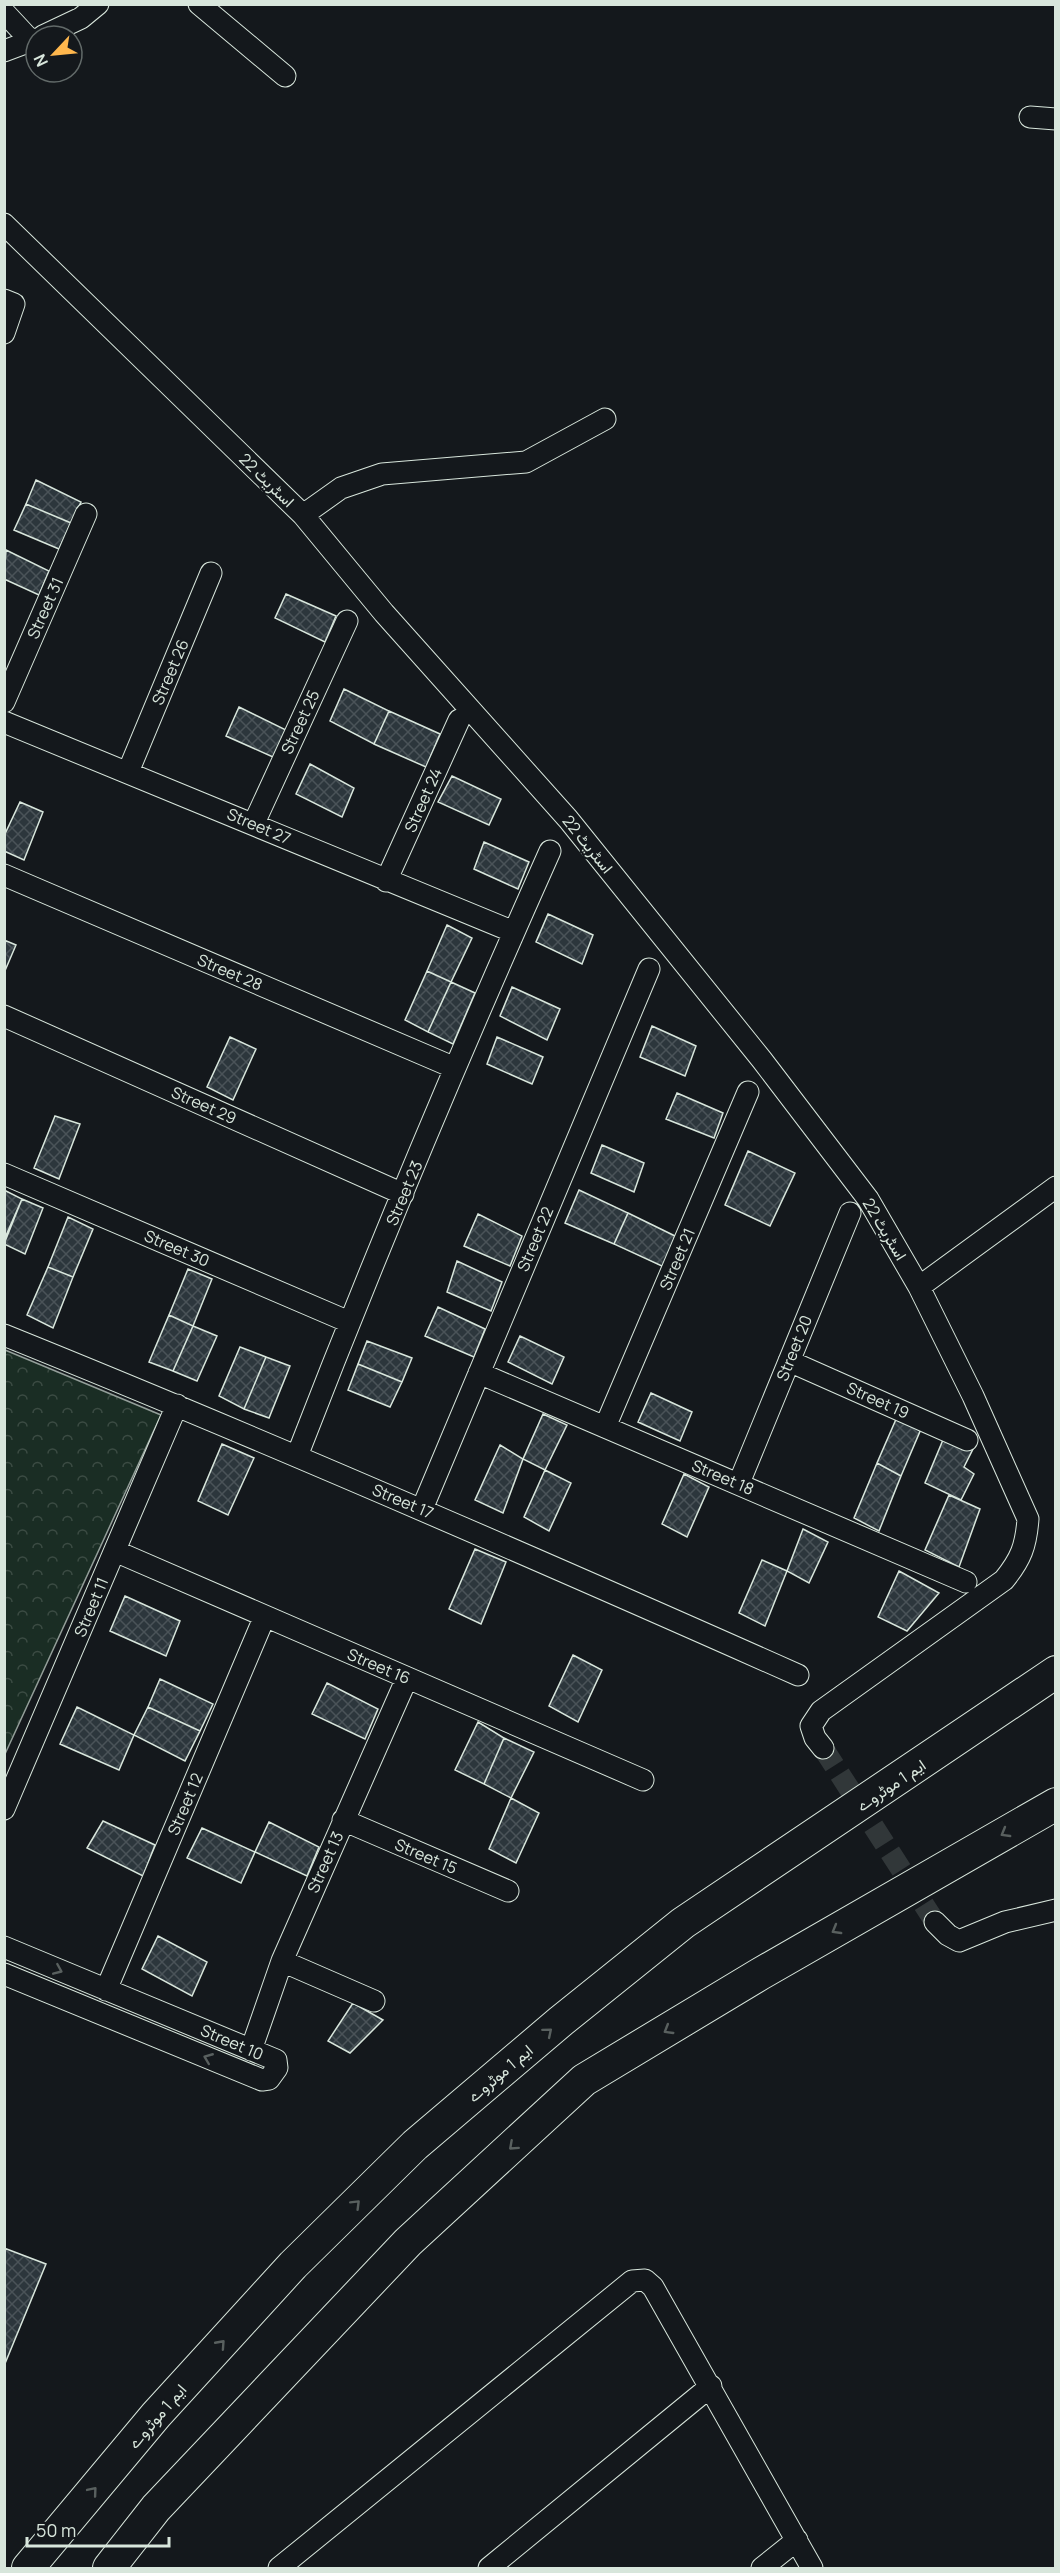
<svg xmlns="http://www.w3.org/2000/svg" width="1060" height="2573" font-family="Manrope,Vazirmatn,sans-serif">
<defs>
<pattern id="forest-crowns" width="20" height="18" patternUnits="userSpaceOnUse" patternTransform="scale(1.5)"><rect width="20" height="18" fill="#1a2d24"/><path d="M2 6a3 3 0 1 1 6 0M12 15a3 3 0 1 1 6 0" fill="none" stroke="#3b4b43"/></pattern>
<pattern id="building-cross-hatch" width="8" height="8" patternUnits="userSpaceOnUse" patternTransform="scale(1.5)"><rect width="8" height="8" fill="#2c363c"/><path d="M0 0l8 8M0 8l8-8" fill="none" stroke="#4a5358"/></pattern>
</defs>
<rect width="100%" height="100%" fill="#14181c"/>
<!-- forest -->
<path fill="url(#forest-crowns)" stroke="#939e99" stroke-width="1.5" d="M5,1350l156,65 -156,339z"/>
<!-- building -->
<path fill="url(#building-cross-hatch)" stroke="#d8e6dc" stroke-width="1.5" d="M36,480l45,22 -10,21 -45,-19z
M26,504l45,19 -12,26 -45,-19z
M6,550l43,21 -10,24 -35,-16z
M286,594l50,22 -11,26 -50,-24z
M344,689l45,22 -15,33 -44,-23z
M239,707l47,23 -13,27 -47,-21z
M389,711l51,23 -14,33 -52,-23z
M310,764l44,24 -12,29 -46,-23z
M452,776l49,23 -12,26 -51,-23z
M20,802l23,10 -19,48 -20,-9v-15z
M484,842l45,20 -11,27 -44,-20z
M548,914l45,21 -11,29 -46,-22z
M447,925l25,13 -21,44 -24,-11z
M4,940l12,5 -12,28z
M427,971l24,11 -23,50 -23,-12z
M451,982l24,11 -22,51 -25,-12z
M512,987l48,22 -13,31 -47,-24z
M652,1026l44,20 -11,30 -45,-19z
M230,1037l26,12 -23,51 -26,-13z
M497,1037l46,20 -11,27 -45,-20z
M677,1093l46,20 -9,25 -48,-19z
M55,1116l25,8 -21,55 -25,-11z
M602,1145l42,18 -10,29 -43,-19z
M748,1151l47,22 -25,53 -45,-21z
M4,1190l18,9 -18,41z
M579,1190l49,23 -14,31 -49,-21z
M22,1199l21,9 -18,46 -21,-10z
M628,1213l47,23 -11,31 -50,-23z
M478,1214l44,22 -12,30 -46,-20z
M68,1217l25,12 -20,48 -25,-10z
M457,1261l45,21 -11,29 -44,-19z
M48,1267l25,10 -20,51 -26,-13z
M188,1269l24,10 -19,47 -24,-11z
M438,1307l47,22 -11,28 -49,-21z
M169,1315l24,11 -20,45 -24,-9z
M193,1326l24,10 -20,45 -24,-10z
M520,1336l44,21 -12,27 -44,-22z
M367,1341l45,17 -10,24 -44,-18z
M240,1347l26,10 -22,52 -25,-13z
M266,1357l24,9 -21,52 -25,-9z
M358,1364l44,18 -12,25 -42,-17z
M651,1393l41,19 -12,29 -42,-19z
M543,1414l24,11 -22,45 -22,-11z
M897,1417l24,12 -20,47 -24,-13z
M945,1435l28,14 -9,18 10,7 -13,26 -36,-17z
M222,1444l32,14 -26,57 -30,-14z
M500,1445l23,14 -20,54 -28,-13z
M877,1463l24,13 -22,55 -25,-13z
M545,1470l26,13 -22,48 -25,-14z
M684,1474l25,13 -22,50 -25,-13z
M949,1495l31,14 -21,58 -34,-17z
M803,1529l25,13 -19,41 -22,-12z
M475,1549l31,13 -25,62 -32,-15z
M762,1560l25,11 -22,55 -26,-13z
M899,1571l40,22 -32,38 -29,-14z
M125,1596l55,25 -14,35 -56,-25z
M573,1655l29,15 -24,52 -29,-16z
M160,1679l53,25 -13,27 -52,-24z
M327,1683l51,26 -13,30 -53,-25z
M77,1707l57,28 -15,35 -59,-26z
M148,1707l52,24 -15,30 -51,-26z
M478,1722l26,16 -20,46 -29,-14z
M504,1738l30,14 -23,46 -27,-14z
M511,1798l28,15 -23,50 -27,-14z
M103,1821l52,24 -12,31 -56,-28z
M269,1822l50,25 -12,29 -52,-24z
M202,1828l53,24 -14,31 -54,-25z
M158,1936l49,26 -15,34 -50,-27z
M353,2003l30,17 -33,33 -22,-12z
M4,2248l42,16 -42,102z"/>
<g fill="none" stroke-linecap="round" stroke-linejoin="round">
<!-- minor-tunnel -->
<path stroke="#313739" stroke-width="21" stroke-dasharray="21 10" stroke-linecap="butt" d="M823,1748l112,174"/>
<defs>
<path id="minor" d="M199,4l86,72
M4,12l27,29
M43,36l38,-18 17,-14
M4,51l32,-12
M1030,117l26,2
M4,224l299,291 81,98 184,206 194,241 106,139 51,88 54,109 55,123c-2,27 -7,40 -24,61l-183,131 -10,15 4,12 8,10
M4,300l10,4 -10,29
M303,515l38,-27 41,-14 144,-12 79,-43
M4,702l82,-188
M4,722l510,210
M128,772l83,-199
M254,823l93,-202
M4,875l451,193
M386,881l73,-161
M4,1016l399,178
M4,1174l345,148
M919,1287l137,-100
M4,1335c268,108 531,223 794,340
M789,1361l178,79
M479,1373l487,209
M605,1427l143,-335
M297,1456c79,-204 164,-406 253,-605
M739,1483l111,-270
M422,1509l227,-540
M115,1551l528,229
M4,1809l173,-404
M343,1820l165,71
M935,1922l13,13 11,6 46,-19 51,-12
M4,1947l272,113 1,8 -8,11 -7,1 -258,-106
M282,1961l92,40
M106,1990l158,-372
M251,2050l31,-89 125,-283
M279,2568l353,-287 13,-1 8,7 159,281
M489,2568l222,-182
M762,2568l35,-28"/>
<path id="highway" d="M28,2568l128,-153 137,-150 122,-120 146,-124 122,-98 373,-251
M109,2568l47,-60 252,-266 176,-162 176,-106 296,-170"/>
</defs>
<!-- minor casing -->
<use href="#minor" stroke="#d8e6dc" stroke-width="23"/>
<!-- highway casing -->
<use href="#highway" stroke="#d8e6dc" stroke-width="34"/>
<!-- minor -->
<use href="#minor" stroke="#14181c" stroke-width="21"/>
<!-- highway -->
<use href="#highway" stroke="#14181c" stroke-width="32"/>
</g>
<!-- one-way arrows -->
<defs><path id="oneway-chevron" d="M-2-3.5L2.5 0L-2 3.5" fill="none" stroke-width="1.6" stroke-linecap="round" stroke-linejoin="round" transform="scale(1.5)"/></defs>
<g stroke="#59605f">
<use href="#oneway-chevron" transform="translate(1005 1833) rotate(150)"/>
<use href="#oneway-chevron" transform="translate(836 1930) rotate(150)"/>
<use href="#oneway-chevron" transform="translate(58 1970) rotate(23)"/>
<use href="#oneway-chevron" transform="translate(668 2030) rotate(149)"/>
<use href="#oneway-chevron" transform="translate(548 2032) rotate(-40)"/>
<use href="#oneway-chevron" transform="translate(208 2058) rotate(-158)"/>
<use href="#oneway-chevron" transform="translate(513 2146) rotate(138)"/>
<use href="#oneway-chevron" transform="translate(356 2204) rotate(-45)"/>
<use href="#oneway-chevron" transform="translate(221 2344) rotate(-48)"/>
<use href="#oneway-chevron" transform="translate(93 2491) rotate(-50)"/>
</g>
<g text-anchor="middle" dominant-baseline="central" stroke-width="4.5" stroke-linejoin="round" paint-order="stroke">
<!-- street labels -->
<g font-size="16" fill="#d8e6dc" stroke="#14181c">
<text transform="translate(267 480) rotate(44)">اسٹریٹ 22</text>
<text transform="translate(45 608) rotate(-66)">Street 31</text>
<text transform="translate(170 672) rotate(-67)">Street 26</text>
<text transform="translate(300 722) rotate(-65)">Street 25</text>
<text transform="translate(423 800) rotate(-66)">Street 24</text>
<text transform="translate(259 826) rotate(23)">Street 27</text>
<text transform="translate(588 844) rotate(51)">اسٹریٹ 22</text>
<text transform="translate(230 972) rotate(23)">Street 28</text>
<text transform="translate(204 1105) rotate(24)">Street 29</text>
<text transform="translate(404 1193) rotate(-67)">Street 23</text>
<text transform="translate(885 1229) rotate(59)">اسٹریٹ 22</text>
<text transform="translate(535 1239) rotate(-67)">Street 22</text>
<text transform="translate(177 1248) rotate(23)">Street 30</text>
<text transform="translate(677 1259) rotate(-67)">Street 21</text>
<text transform="translate(794 1348) rotate(-68)">Street 20</text>
<text transform="translate(878 1400) rotate(24)">Street 19</text>
<text transform="translate(723 1477) rotate(23)">Street 18</text>
<text transform="translate(403 1501) rotate(23)">Street 17</text>
<text transform="translate(91 1607) rotate(-67)">Street 11</text>
<text transform="translate(379 1666) rotate(23)">Street 16</text>
<text transform="translate(891 1785) rotate(-34)">ایم 1 موٹروے</text>
<text transform="translate(185 1804) rotate(-67)">Street 12</text>
<text transform="translate(426 1856) rotate(23)">Street 15</text>
<text transform="translate(325 1862) rotate(-66)">Street 13</text>
<text transform="translate(232 2042) rotate(23)">Street 10</text>
<text transform="translate(500 2073) rotate(-40)">ایم 1 موٹروے</text>
<text transform="translate(157 2416) rotate(-49)">ایم 1 موٹروے</text>
</g>
</g>
<!-- border -->
<rect width="1060" height="2573" fill="none" stroke="#d8e6dc" stroke-width="12"/>
<!-- north arrow -->
<g transform="translate(54 54) rotate(244)"><circle r="28" fill="#14181c" stroke="#626a69" stroke-width="1.5"/>
<path d="M0-4.5L10 22L0 15L-10 22Z" fill="#ffb74d"/>
<text y="-9" font-size="16" font-weight="bold" text-anchor="middle" fill="#d8e6dc">N</text>
</g>
<!-- scale -->
<path d="M27 2537v9h142v-9" fill="none" stroke="#d8e6dc" stroke-width="3"/>
<text x="36" y="2537" font-size="18" fill="#d8e6dc" stroke="#14181c" stroke-width="4.5" paint-order="stroke">50 m</text>
</svg>
